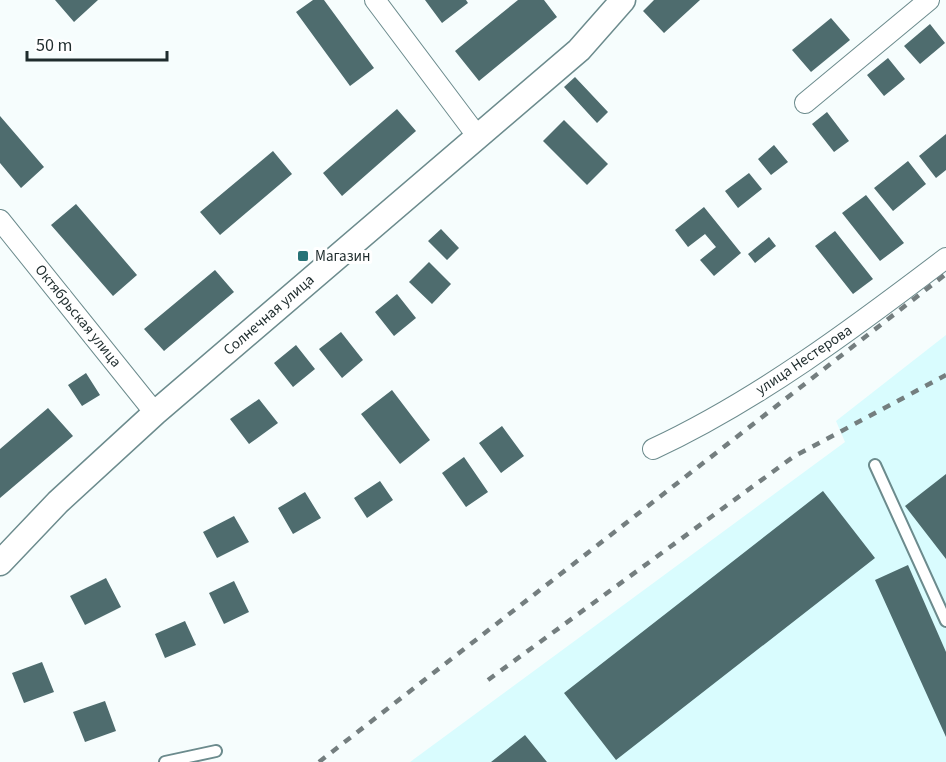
<svg xmlns="http://www.w3.org/2000/svg" width="946" height="762" font-family="'Source Sans 3',sans-serif">
<rect width="100%" height="100%" fill="#f6fdfd"/>
<!-- built -->
<path fill="#d9fcfe" d="M946,335v427h-536l435,-320 -9,-21z"/>
<!-- building -->
<path fill="#4e6c6e" d="M55,0h43l-24,22z
M313,0h11l50,68 -24,18 -54,-74z
M425,0h41l2,3 -26,20z
M518,0h26l13,17 -78,64 -24,-30z
M654,0h46l-36,33 -21,-22z
M831,18l19,22 -39,32 -19,-22z
M930,24l15,19 -25,21 -16,-18z
M888,58l17,21 -21,17 -17,-21z
M575,77l33,35 -11,11 -33,-36z
M397,109l19,22 -74,65 -19,-23z
M827,112l22,29 -15,11 -22,-28z
M0,116l44,51 -23,21 -21,-25z
M564,120l44,44 -21,21 -44,-44z
M946,134v36l-10,8 -17,-22z
M774,145l14,17 -17,13 -13,-16z
M273,151l19,23 -72,61 -20,-23z
M908,161l18,23 -33,27 -19,-23z
M749,173l13,16 -24,19 -13,-17z
M866,195l38,48 -24,18 -38,-48z
M76,204l61,71 -24,21 -62,-71z
M704,207l37,46 -27,23 -14,-16 16,-13 -11,-13 -17,13 -13,-17z
M441,229l18,19 -12,12 -19,-19z
M835,231l38,48 -20,15 -38,-48z
M769,237l7,9 -21,17 -7,-9z
M429,262l22,22 -19,20 -23,-22z
M215,270l19,22 -70,59 -20,-22z
M397,294l19,24 -22,18 -19,-24z
M341,332l22,28 -21,18 -23,-29z
M296,345l19,24 -22,18 -19,-24z
M86,373l14,22 -18,11 -14,-21z
M392,390l38,50 -30,24 -39,-50z
M259,399l19,24 -29,21 -19,-25z
M48,408l25,28 -73,62v-49z
M502,426l22,30 -23,17 -22,-30z
M464,457l24,35 -22,15 -24,-34z
M946,474v85l-41,-53z
M380,481l13,19 -26,18 -13,-20z
M823,491l52,67 -259,202 -52,-67z
M305,492l16,26 -28,16 -15,-26z
M234,516l15,26 -32,16 -14,-26z
M908,565l38,87v85l-71,-157z
M106,578l15,29 -36,18 -15,-29z
M234,581l15,31 -25,12 -15,-31z
M185,621l11,24 -31,13 -10,-24z
M42,662l12,30 -30,11 -12,-30z
M105,701l11,30 -31,11 -12,-30z
M525,735l22,27h-56z"/>
<g fill="none" stroke-linecap="round" stroke-linejoin="round">
<defs>
<path id="service" d="M875,465l71,156
M165,762l51,-11"/>
<path id="minor" d="M375,0l103,137
M805,103l124,-103
M0,220l155,193
M653,449c105,-49 201,-121 293,-191"/>
<path id="tertiary" d="M0,563l58,-61 97,-89 424,-363 44,-50"/>
</defs>
<!-- service casing -->
<use href="#service" stroke="#6c8b8d" stroke-width="14"/>
<!-- minor casing -->
<use href="#minor" stroke="#6c8b8d" stroke-width="22"/>
<!-- tertiary casing -->
<use href="#tertiary" stroke="#6c8b8d" stroke-width="27"/>
<!-- service -->
<use href="#service" stroke="#fff" stroke-width="10"/>
<!-- minor -->
<use href="#minor" stroke="#fff" stroke-width="20"/>
<!-- tertiary -->
<use href="#tertiary" stroke="#fff" stroke-width="24"/>
<!-- rail -->
<path stroke="#747e7f" stroke-width="4.5" stroke-dasharray="8 8" stroke-linecap="butt" d="M488,680l305,-223 153,-82
M319,762l627,-488"/>
</g>
<!-- markers -->
<rect fill="#287377" stroke="#fff" stroke-width="2" x="297" y="250" width="12" height="12" rx="3"/>
<g text-anchor="middle" dominant-baseline="central" stroke-width="6" stroke-linejoin="round" paint-order="stroke">
<!-- poi labels -->
<g font-size="15" fill="#1f2c2d" stroke="#fff" text-anchor="start">
<text x="315" y="256">Магазин</text>
</g>
<!-- street labels -->
<g font-size="15" fill="#1f2c2d" stroke="#fff">
<text transform="translate(269 315) rotate(-41)">Солнечная улица</text>
<text transform="translate(78 316) rotate(51)">Октябрьская улица</text>
<text transform="translate(804 360) rotate(-34)">улица Нестерова</text>
</g>
</g>
<!-- scale -->
<path d="M27 51v9h140v-9" fill="none" stroke="#1f2c2d" stroke-width="3"/>
<text x="36" y="51" font-size="18" fill="#1f2c2d" stroke="#ffffff" stroke-width="4.5" paint-order="stroke">50 m</text>
</svg>
